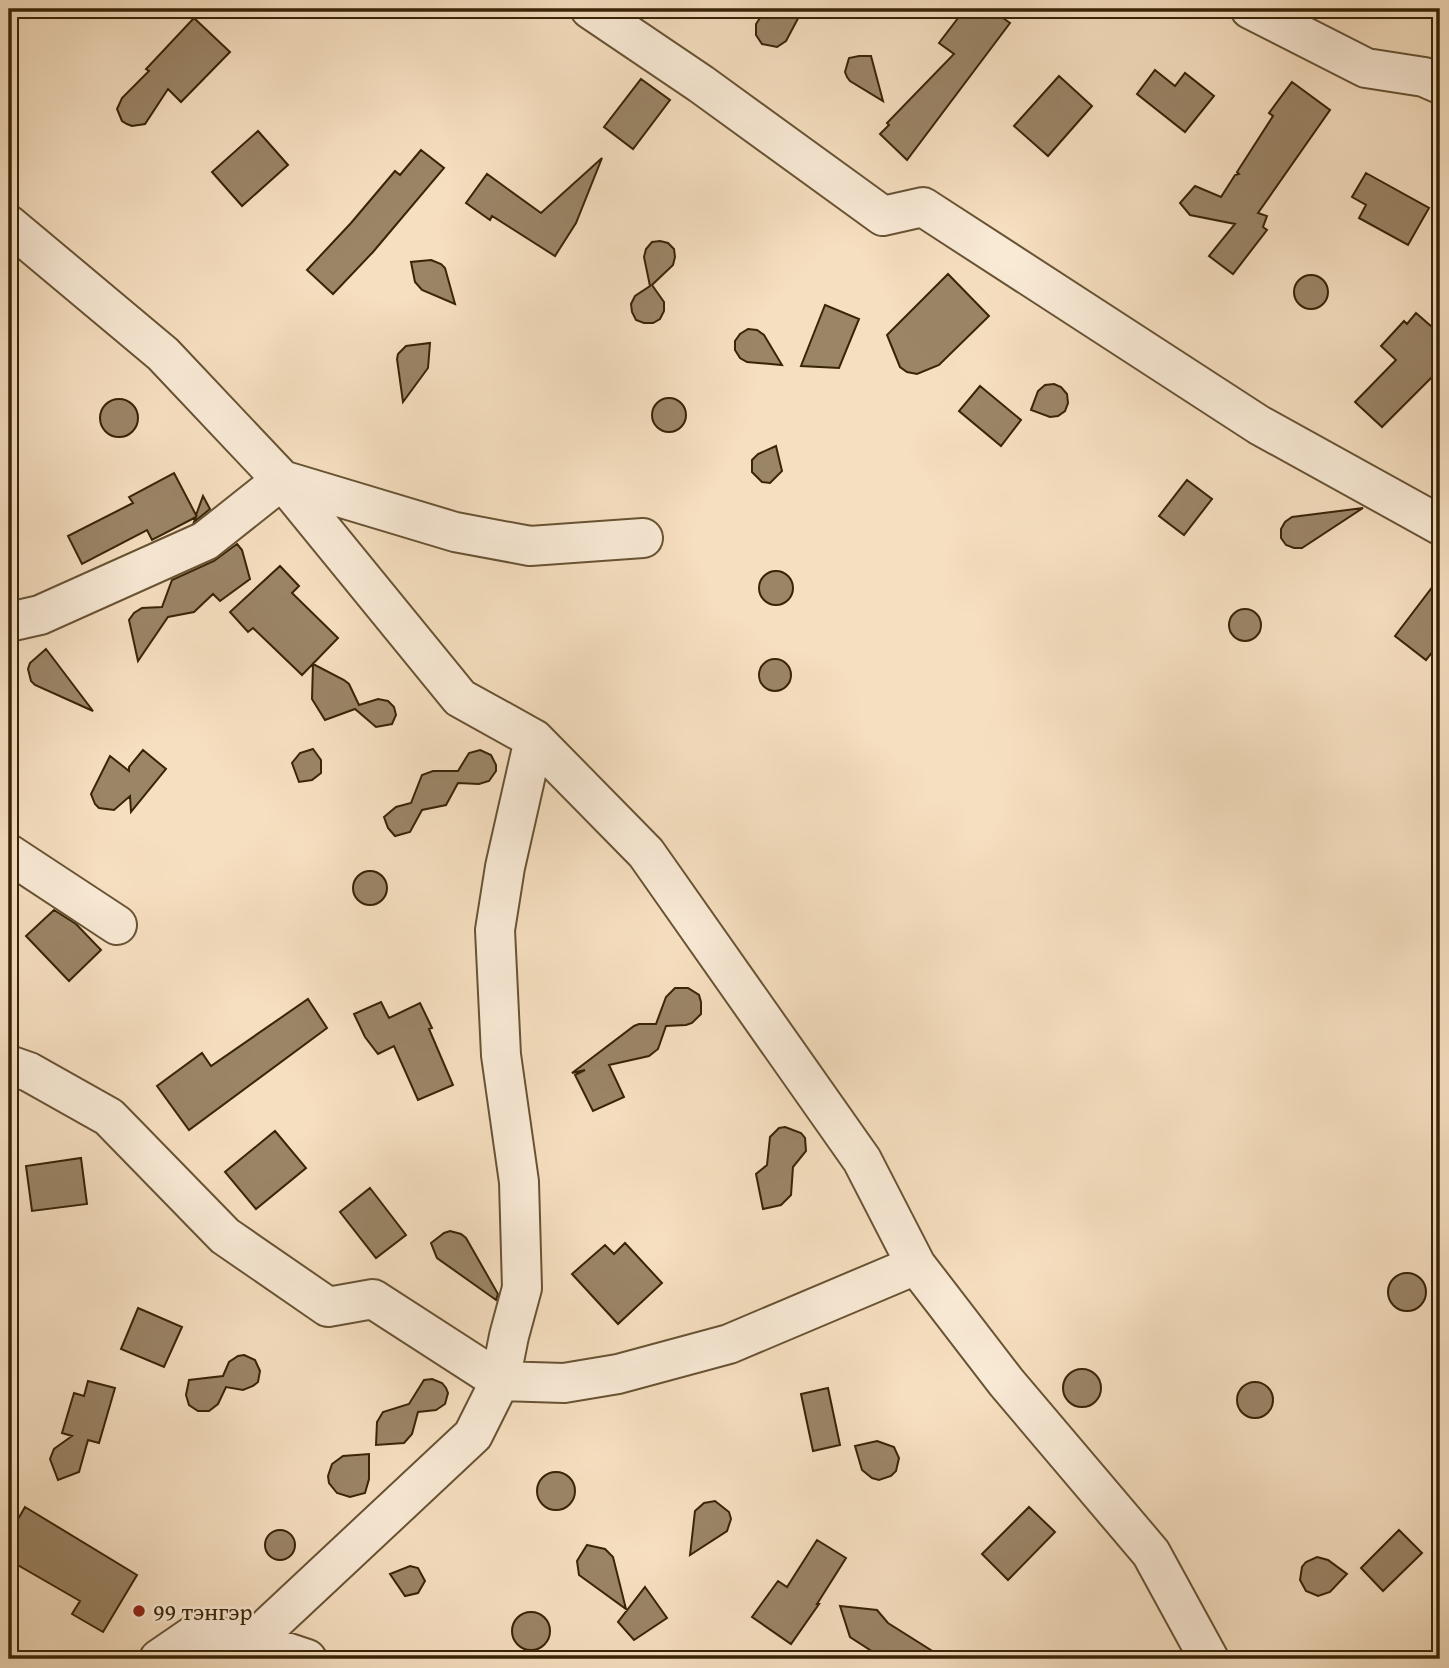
<svg xmlns="http://www.w3.org/2000/svg" width="1449" height="1668" font-family="'Gentium Book Plus',serif">
<rect width="100%" height="100%" fill="#f6dfc0"/>
<filter id="stains"><feTurbulence type="fractalNoise" baseFrequency=".00286" numOctaves="4"/><feColorMatrix values="0 0 0 0 .2 0 0 0 0 .09 0 0 0 0 .02 0 0 0 .5 -.17"/></filter>
<radialGradient id="worn" r=".72"><stop offset=".6" stop-color="#630" stop-opacity="0"/><stop offset="1" stop-color="#630" stop-opacity=".3"/></radialGradient>
<!-- building -->
<path fill="#9b8567" stroke="#382406" stroke-width="2" d="M766,9h37l-17,32 -9,6 -15,-3 -6,-9v-11z
M965,9h25l20,14 -103,137 -27,-26 9,-9 -2,-2 67,-69 -15,-11z
M194,18l36,34 -49,50 -13,-13 -23,35 -13,2 -5,-2 -5,-3 -5,-12 5,-11 27,-27 -3,-2z
M859,56h12l12,45 -33,-20 -3,-4 -2,-5 4,-14z
M1155,70l20,16 10,-13 29,23 -29,36 -48,-38z
M1059,76l33,30 -44,50 -34,-30z
M641,79l29,21 -37,49 -29,-22z
M1292,82l38,28 -72,103 9,3 -4,11 4,3 -34,44 -24,-18 26,-32 -45,-9 -10,-12 15,-17 26,11 14,-22 4,-1 -2,-2 36,-56 -4,-3z
M258,131l30,34 -46,41 -30,-34z
M421,150l23,18 -71,84 -40,42 -26,-24 44,-47 44,-52 5,4z
M602,158l-26,65 -21,33 -63,-40 -2,4 -24,-17 21,-29 54,39z
M1366,173l63,35 -21,37 -49,-27 7,-13 -14,-8z
M660,241l8,2 6,6 1,8 -2,8 -21,20 12,17v9l-4,8 -7,4h-9l-8,-3 -4,-8 -1,-8 4,-8 15,-10 -6,-29 2,-8 6,-7z
M431,260l10,4 4,4 10,36 -33,-14 -7,-8 -4,-20z
M948,274l41,42 -50,49 -22,9 -10,-2 -7,-5 -13,-32z
M1294 292a17 17 0 1 1 34 0a17 17 0 1 1-34 0Z
M825,305l34,14 -20,49 -38,-2z
M1416,313l24,21v35l-58,58 -27,-25 41,-42 -15,-14 23,-25 3,3z
M748,329l9,1 7,5 18,30 -35,-3 -7,-4 -5,-8v-9l5,-7z
M430,343l-2,25 -25,34 -6,-43 1,-5 8,-8z
M1054,384l7,3 6,7 1,9 -3,8 -7,5 -8,1 -19,-7 7,-19 7,-6z
M980,386l41,34 -20,26 -42,-35z
M652 415a17 17 0 1 1 34 0a17 17 0 1 1-34 0Z
M100 418a19 19 0 1 1 38 0a19 19 0 1 1-38 0Z
M776,446l6,25 -12,12 -8,-1 -10,-10v-12l6,-6z
M174,473l22,42 7,-19 7,13 -16,13 2,-5 -44,23 -5,-10 -65,34 -14,-28 65,-33 -4,-6z
M1187,480l25,19 -28,36 -25,-19z
M1363,508l-61,40h-8l-8,-3 -5,-7v-9l4,-7 7,-5z
M237,544l5,6 8,29 -30,22 -7,-7 -19,18 -26,5 -30,44 -9,-41 5,-7 8,-5 20,-1 10,-27 42,-19z
M280,566l19,20 -7,7 46,45 -36,37 -49,-47 -5,4 -18,-20z
M759 588a17 17 0 1 1 34 0a17 17 0 1 1-34 0Z
M1440,577v65l-14,18 -31,-24z
M1229 625a16 16 0 1 1 32 0a16 16 0 1 1-32 0Z
M46,649l47,62 -58,-26 -4,-4 -3,-12 2,-6z
M759 675a16 16 0 1 1 32 0a16 16 0 1 1-32 0Z
M313,664l31,16 5,4 10,21 19,-6 10,2 6,6 2,8 -4,9 -16,3 -21,-18 -30,11 -13,-21z
M313,749l8,11v13l-9,7 -13,2 -7,-19 8,-10z
M143,750l23,19 -35,43 -1,-16 -16,14 -15,-2 -4,-4 -4,-10 19,-38 19,15v-4z
M480,750l11,5 5,10v6l-7,10 -10,3 -21,-1 -12,22 -24,5 -12,22 -15,4 -7,-8 -4,-11 12,-10 15,-4 11,-28 11,-4h25l11,-18z
M353 888a17 17 0 1 1 34 0a17 17 0 1 1-34 0Z
M54,910l22,14 25,26 -32,31 -43,-45z
M675,988h13l11,7 2,7v12l-9,9 -6,2 -20,1 -8,23 -9,7 -40,9 15,32 -31,14 -18,-36 10,-5 -13,3 62,-47 5,-2h17l10,-27z
M308,999l19,29 -138,102 -32,-44 45,-33 9,13z
M381,1002l8,16 31,-15 12,25 -3,1 24,56 -35,15 -24,-54 -16,8 -13,-17 -11,-23z
M785,1127l16,6 4,5 1,13 -13,16 -2,28 -10,10 -18,4 -7,-35 11,-9 3,-28 9,-9z
M275,1131l31,37 -50,41 -31,-37z
M81,1158l6,46 -55,7 -6,-45z
M370,1188l36,47 -30,23 -36,-46z
M450,1231l11,3 5,4 32,56 -2,6 -59,-42 -6,-15 13,-10z
M625,1243l37,40 -44,41 -46,-50 33,-29 9,9z
M1388 1292a19 19 0 1 1 38 0a19 19 0 1 1-38 0Z
M138,1308l44,19 -18,40 -43,-18z
M244,1355l11,5 5,11 -2,11 -5,4 -10,4 -17,-3 -8,17 -9,7h-11l-9,-6 -3,-10 3,-15 34,-4 6,-14 9,-6z
M1063 1388a19 19 0 1 1 38 0a19 19 0 1 1-38 0Z
M432,1379l10,4 4,5 2,5 -3,11 -9,6 -18,2 -6,22 -8,9 -28,2 1,-23 6,-10 26,-8 15,-24z
M88,1381l27,7 -16,55 -11,-3 -9,32 -21,8 -8,-21 4,-10 18,-13 -10,-3 12,-40 10,3z
M1237 1400a18 18 0 1 1 36 0a18 18 0 1 1-36 0Z
M828,1388l12,57 -27,6 -12,-57z
M877,1441l17,6 5,11 -3,13 -5,5 -12,4 -7,-2 -10,-8 -7,-24z
M369,1454v25l-4,14 -15,4 -13,-4 -8,-10 -1,-7 4,-12 11,-8z
M537 1491a19 19 0 1 1 38 0a19 19 0 1 1-38 0Z
M715,1501l14,11 2,7 -4,12 -37,24 5,-44 9,-8z
M25,1507l112,68 -34,57 -31,-18 8,-13 -71,-41v-25z
M1029,1507l26,25 -47,48 -26,-26z
M265 1545a15 15 0 1 1 30 0a15 15 0 1 1-30 0Z
M1399,1530l23,23 -39,38 -22,-23z
M817,1540l29,18 -29,46h2l-28,40 -39,-27 26,-36 9,6z
M587,1545l18,4 8,8 13,52 -47,-34 -2,-14z
M1317,1557l11,3 19,14 -17,18 -12,4 -12,-5 -6,-11 2,-13 4,-5z
M410,1566l8,2 7,13 -7,12 -13,3 -15,-22z
M645,1587l22,31 -33,22 -16,-18z
M840,1606l37,4 11,13 57,36h-61l-34,-22z
M512 1631a19 19 0 1 1 38 0a19 19 0 1 1-38 0Z"/>
<g fill="none" stroke-linecap="round" stroke-linejoin="round">
<defs>
<path id="minor" d="M590,9l111,75 182,132 40,-9 336,218 181,100
M1250,9l116,59 58,9 16,7
M9,225l154,129 119,126 178,218 74,41 112,114 216,307 54,105 90,117 145,171 58,106
M9,622l31,-7 165,-74 77,-61 173,52 75,14 113,-8
M9,854l108,71
M9,1065l20,7 80,45 116,119 103,71 45,-8 127,82 9,-45 13,-48 -3,-106 -18,-127 -6,-125 10,-63 29,-128
M253,1641l220,-206 27,-54 64,2 54,-9 111,-30 187,-79
M159,1659l35,-24 59,6 54,18"/>
</defs>
<!-- minor casing -->
<use href="#minor" stroke="#685334" stroke-width="42"/>
<!-- minor -->
<use href="#minor" stroke="#f9ead6" stroke-width="38"/>
</g>
<!-- markers -->
<circle fill="#8f2418" stroke="#f9ead6" stroke-width="2.5" cx="139" cy="1611" r="7"/>
<g text-anchor="middle" dominant-baseline="central" stroke-width="5" stroke-linejoin="round" paint-order="stroke">
<!-- poi labels -->
<g font-size="24" fill="#382406" stroke="#f9ead6" text-anchor="start">
<text x="153" y="1611">99 тэнгэр</text>
</g>
</g>
<!-- margin -->
<rect width="1449" height="1668" fill="none" stroke="#f6dfc0" stroke-width="35"/>
<rect x="10" y="10" width="1428" height="1647" fill="none" stroke="#382406" stroke-width="3.5"/>
<rect x="18" y="18" width="1414" height="1633" fill="none" stroke="#382406" stroke-width="2"/>
<rect width="100%" height="100%" filter="url(#stains)"/>
<rect width="100%" height="100%" fill="url(#worn)"/>
</svg>
